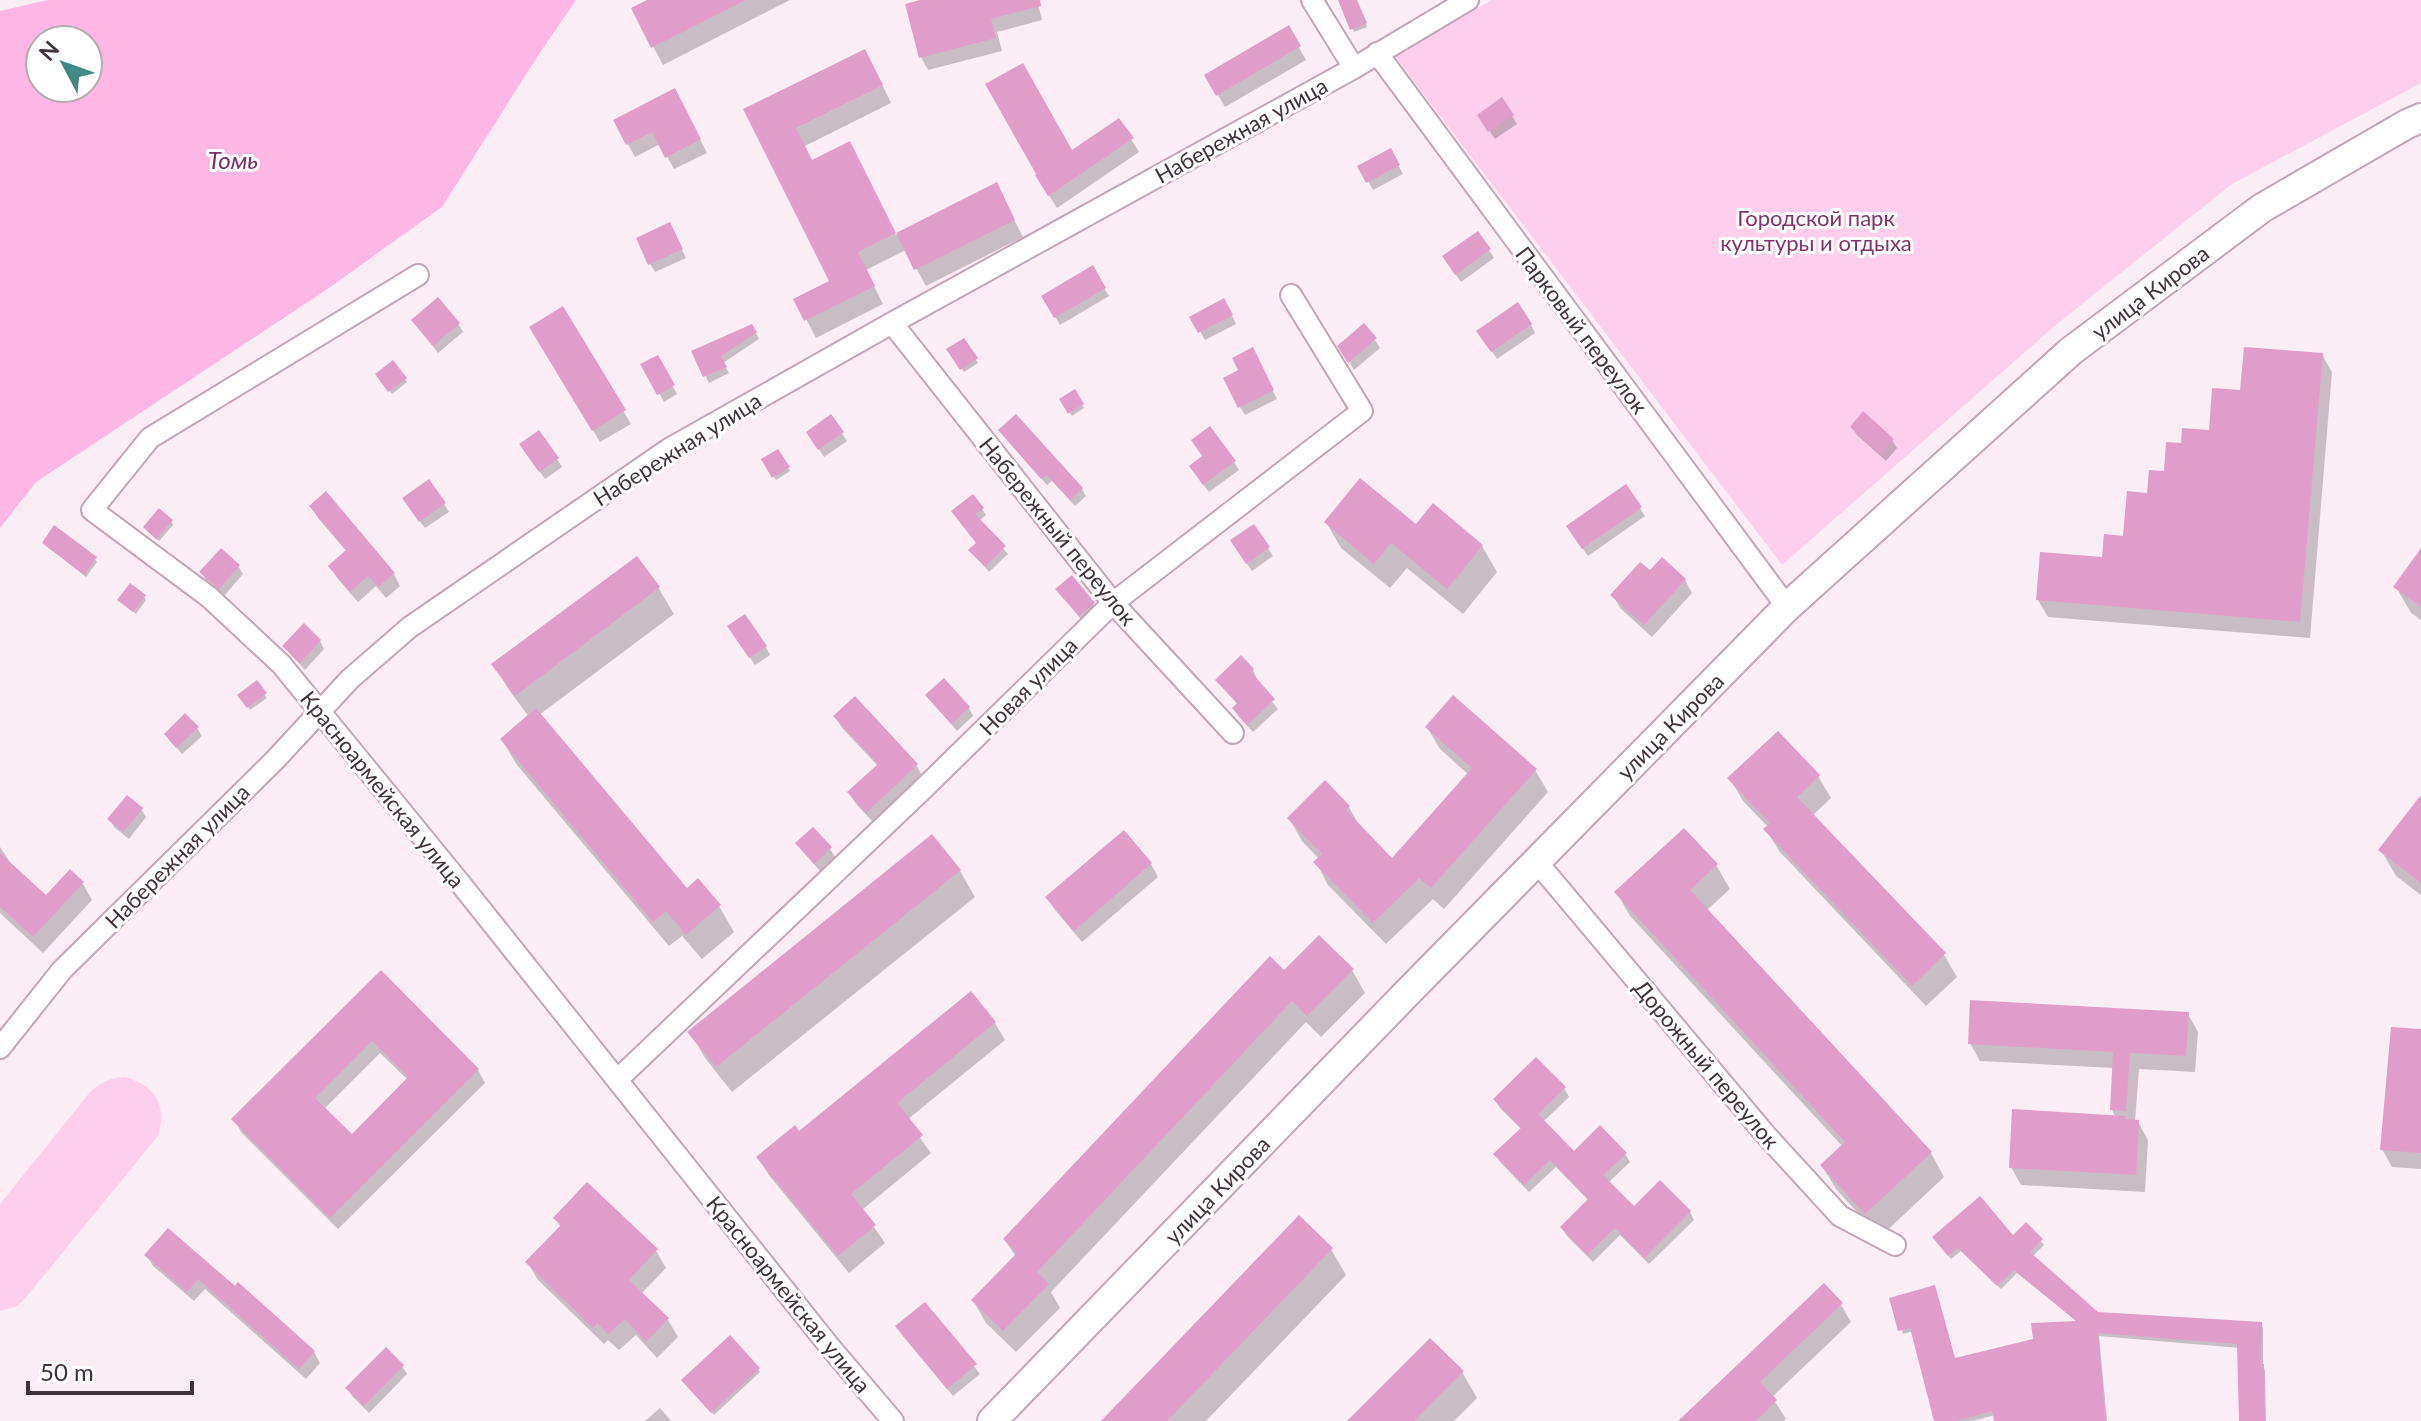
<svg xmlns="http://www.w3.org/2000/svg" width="2421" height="1421" font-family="Lato,sans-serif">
<rect width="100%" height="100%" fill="#fbedf5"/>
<!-- park -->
<path fill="#fdcfec" d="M1492,0h929v83l-189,101 -181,145 -269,236 -389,-511z
M125,1077c31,9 42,28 33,59l-135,165 -8,6 -15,4v-107l90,-112c11,-10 20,-14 35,-15z"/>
<!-- water -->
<path fill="#fdb7e4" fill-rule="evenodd" d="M48,0h528l-39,57 -95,150 -116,83 -290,192 -36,46v-517zM40,40h48v48h-48z"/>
<!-- shadow -->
<path fill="#0003" fill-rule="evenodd" d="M651,0h139l-127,65 -30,-56z
M928,0h109l5,20 -45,12 5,19 -74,19 -7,-13z
M1352,0h4l11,27 -13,5 -12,-28z
M1288,28l18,32 -81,47 -18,-31z
M874,68l17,35 -86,43 7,16 47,-1 37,74 100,-50 27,52 -97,49 -20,-36 -40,20 17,34 -67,34 -20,-39 35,-17 -85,-172z
M1502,100l15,24 -22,15 -11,-16z
M682,103l25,50 -33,16 -14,-25 -25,13 -20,-36z
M1119,120l20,32 -82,56 -12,-19 27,-37z
M1390,150l13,24 -30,16 -13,-23z
M674,233l12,25 -31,14 -5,-8z
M1478,233l16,25 -33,24 -12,-17z
M1092,268l17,28 -49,29 -16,-28z
M1224,300l12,24 -31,16 -13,-23z
M562,309l69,115 -31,18 -68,-114z
M413,321l45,3 5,8 -25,21z
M1531,325l4,8 -38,26 -13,-20z
M752,326l7,13 -36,24 6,10 -20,10 -15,-31z
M1375,340l5,8 -26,22 -14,-24z
M963,341l15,22 -14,9 -15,-22z
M2322,355l10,17 -22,266 -262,-21 -10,-17 65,-41 22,-21 24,-43 34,-49 27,-13z
M657,357l20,37 -13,8 -21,-37z
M1256,358l21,41 -32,16 -5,-8z
M380,378l25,1 2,3 -15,12z
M1074,392l10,16 -12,8 -10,-16z
M831,417l16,24 -23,16 -11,-17z
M1852,427l40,13 5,8 -11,13 -29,-26z
M1000,431l82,58 4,7 -11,10 -23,-25 -5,4z
M777,452l13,19 -14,9 -12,-20z
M526,453l31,6 5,8 -17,12z
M1234,462l5,8 -30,22 -13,-17z
M1626,487l19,29 -57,40 -15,-21z
M973,497l13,18 -7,6 29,33 -19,18 -18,-22 6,-6z
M444,504l5,8 -24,16 -16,-21z
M311,506l83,68 6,12 -14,12 -10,-12 -18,16 -21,-24 -7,-12 17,-14 -29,-34z
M1433,506l49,40 15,26 -34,42 -56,-46 -17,20 -49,-40 -15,-26 90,5z
M171,521l2,4 -14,16 -12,-10z
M44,543l51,16 2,3 -11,15z
M1268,548l5,8 -21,15 -15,-22z
M2421,552v68l-10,-7 -15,-26z
M637,559l22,30 15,25 -135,101 148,176 32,15 15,26 -32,27 -20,-23 -13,10 -152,-181 -15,-25 27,-23 -20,-27 -15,-25z
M238,566l5,8 -19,22 -18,-15 -4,-9z
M1650,573l35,7 7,13 -40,44 -32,-29 -7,-13z
M144,597l2,3 -10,14 -16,-14z
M1063,597l30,7 5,8 -14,11z
M734,635l32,12 4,8 -15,10z
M320,641l4,8 -19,21 -15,-16 -5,-8z
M1241,658l12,12 4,9 -2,1 23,29 -25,23 -14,-15 -5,-8 4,-4 -20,-25z
M256,683l11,15 -17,12 -10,-15z
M928,696l41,12 4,8 -16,15z
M835,716l81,49 7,12 -49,46 -18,-19 -7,-11 29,-27 -36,-38z
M1427,727l108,43 13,22 -104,117 -11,-10 -47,45 -58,-59 -12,-23 3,-3 -17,-18 -13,-23 36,-35 24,24 12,22 31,32 77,-86 -29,-26z
M197,728l5,8 -20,18 -16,-20z
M1818,776l13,22 -19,18 132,139 13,22 -31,29 -147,-155 -13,-22 2,-2 -25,-26 -13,-22z
M2421,799v96l-25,-19 -15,-26z
M141,809l5,8 -17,22 -15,-12 -4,-8z
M932,837l28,34 15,26 -243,195 -27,-34 -15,-26z
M797,844l33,5 5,8 -15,14z
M0,847l14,21 32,30 24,-26 13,12 9,16 -49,53 -43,-40z
M1151,864l7,13 -76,65 -27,-32 -7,-12z
M1716,865l14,24 -23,21 224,243 13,24 -64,60 -44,-48 -14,-23 21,-19 -213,-231 -13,-23z
M1352,970l13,23 -44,44 -15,-15 -255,270 9,16 -44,44 -30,-29 -13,-23 43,-43 -11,-17 279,-267z
M381,973l97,97 7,13 -147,146 -97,-97 -7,-13zM380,1053l28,27 -56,57 -28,-28z
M2188,1014l10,18 -3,40 -56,-3 -4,53h3l10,18 -3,52 -124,-7 -10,-18 105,-49 -4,-8 2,-42 -134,-7 -10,-18z
M995,1023l10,17 -98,80 24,33 -69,57 23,33 -36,30 -81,-99 -10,-17z
M2421,1031v138l-29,-2 -10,-18z
M1564,1088l5,9 -26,25 31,32h51l5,8 -22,21 26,26 26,-27 30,30 4,8 -45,44 -29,-29 -27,27 -26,-26 -5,-8 27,-27 -33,-34 -27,25 -28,-29 -5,-8 26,-25 -22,-22 -5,-8z
M556,1219l100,32 10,17 -25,26 27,26 10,17 -21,21 -21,-23 -17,15 -11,-10 -4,4 -66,-64 -10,-17 33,-35z
M2026,1225l18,20 -12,12 65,57 164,10 2,4v38l2,5 1,50h-25l-1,-73 -141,-12 8,85h-111l-1,-6 -22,6h-37l-23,-90 -10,3 -11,-35 63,61 80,-20 43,-18 -61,-49 -16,16 -40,-38 -10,8 -14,-17 76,-4z
M168,1230l146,122 6,11 -14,16 -101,-90 -11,12 -41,-35 -6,-11z
M1331,1249l15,26 -140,146h-102z
M925,1304l55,70 -27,22 -51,-61z
M1841,1305l10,17 -79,75 14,22 -2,2h-103z
M402,1366l5,8 -38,39 -17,-17 -4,-8z
M758,1369l2,3 -46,43 -25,-27z
M1462,1372l15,26 -23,23h-104z
M660,1408l11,13h-26z"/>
<!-- building -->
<path fill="#e19dca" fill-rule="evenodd" d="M647,0h99l-95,48 -20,-40z
M920,0h120l1,6 -50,13 5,19 -77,20 -14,-54z
M1338,0h19l10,23 -17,7z
M1289,25l12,21 -85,50 -12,-21z
M865,49l18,36 -87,43 16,32 38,-19 46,92 -38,19 17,34 -71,35 -11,-22 36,-18 -86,-172z
M1023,63l49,87 47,-32 15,20 -86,58 -13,-21 1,-1 -51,-90z
M675,88l26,51 -36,19 -13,-26 -26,13 -13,-25z
M1502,97l12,18 -26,17 -11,-17z
M1391,148l9,17 -34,18 -9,-17z
M997,182l18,38 -101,50 -18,-37z
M670,222l13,27 -35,16 -12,-27z
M1478,231l13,18 -36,26 -13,-19z
M1093,265l13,23 -52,30 -13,-22z
M438,297l22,26 -27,23 -22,-26z
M1224,298l9,17 -35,18 -9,-16z
M1518,302l14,22 -41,28 -15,-21z
M563,306l63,104 -34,21 -63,-104z
M1364,323l13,15 -29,25 -11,-17z
M752,324l5,8 -36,24 6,11 -24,10 -12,-26z
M964,338l14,20 -18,12 -14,-21z
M1253,347l21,43 -36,18 -15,-30 15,-8 -6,-12z
M2244,347l79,6 -23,269 -264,-22 4,-48 62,5 2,-23 19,2 4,-45 20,2 2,-23 15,1 2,-29 15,1 1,-15 27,2 3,-42 28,2z
M658,355l17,30 -18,10 -17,-31z
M393,360l14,18 -19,14 -13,-18z
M1075,389l9,15 -16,10 -9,-15z
M1863,411l31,28 -14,15 -30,-27z
M831,414l13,18 -26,18 -12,-18z
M1016,414l67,74 -13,12 -23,-25 -6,4 -43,-49z
M1210,426l26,35 -33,24 -14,-19 13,-10 -11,-16z
M539,430l20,28 -20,14 -20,-28z
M778,449l12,18 -18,11 -11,-19z
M1360,478l56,46 17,-21 50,42 -36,44 -56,-46 -17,21 -50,-42z
M429,479l17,24 -27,19 -17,-24z
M1626,484l16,23 -60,42 -16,-23z
M326,491l69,82 -17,14 -10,-11 -18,16 -22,-26 18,-16 -37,-44z
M973,494l11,14 -9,6 31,32 -21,21 -17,-17 8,-7 -25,-32z
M159,508l14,12 -17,19 -13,-12z
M1254,524l16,23 -24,17 -16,-24z
M54,525l43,32 -13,18 -42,-32z
M221,548l19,17 -21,24 -20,-17z
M2421,548v59l-28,-20z
M637,556l23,31 -145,109 -24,-32z
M1662,557l24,22 -42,46 -34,-30 30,-33 10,8z
M1072,575l23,28 -16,13 -24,-27z
M130,583l16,12 -13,17 -16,-12z
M745,614l22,32 -18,12 -22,-32z
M304,623l17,17 -21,23 -18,-17z
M1241,655l13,14 -3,3 24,27 -28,26 -15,-17 5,-5 -22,-23z
M944,678l26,29 -19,17 -26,-29z
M257,680l10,13 -20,15 -10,-13z
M1453,695l84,74 -106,119 -12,-10 -46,45 -60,-61 9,-8 -35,-36 38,-38 25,26 -4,4 46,48 80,-90 -47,-41z
M855,696l63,68 -52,49 -19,-21 31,-28 -45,-48z
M536,708l151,180 11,-10 23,27 -35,30 -20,-24 -13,11 -153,-183z
M185,713l14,14 -23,21 -12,-14z
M1778,731l42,44 -23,22 149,156 -34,33 -149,-157 7,-6 -43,-45z
M127,795l16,13 -20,24 -16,-13z
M2421,795v88l-43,-33z
M813,827l19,20 -18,17 -19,-21z
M1684,828l34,36 -28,26 242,262 -67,62 -45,-49 25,-23 -231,-250z
M1124,830l28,33 -78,68 -29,-34z
M932,834l29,36 -245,197 -29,-35z
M0,853l46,42 24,-26 14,13 -51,55 -33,-30z
M1319,935l35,34 -47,47 -15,-15 -255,271 12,12 -46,47 -32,-31 46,-47 -14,-14 267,-283 14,14z
M381,970l98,99 -149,149 -99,-99zM372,1041l36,36 -56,57 -37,-36z
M971,991l25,31 -99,81 26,32 -72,59 25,31 -38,31 -82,-99 39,-32 4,6z
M1970,1000l219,12 -3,44 -56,-3 -4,58 -16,-1 3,-58 -145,-8z
M2391,1027l30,2v124l-41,-3z
M1536,1057l30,30 -28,27 36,37 26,-26 27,28 -24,22 31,31 26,-26 31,31 -47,47 -29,-30 -28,27 -27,-28 28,-28 -38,-39 -26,25 -31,-31 28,-26 -28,-29z
M2012,1109l113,7v3l14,1 -3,55 -127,-7z
M587,1182l71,67 -29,31 40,38 -23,24 -21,-23 -17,15 -11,-11 -4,5 -68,-66 36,-37 -8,-7z
M1980,1196l33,39 13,-13 17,17 -13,13 68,60 164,10 -1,42h3l1,57h-26l-2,-77 -139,-11 8,88h-112l-2,-10 -36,10h-22l-24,-93 -12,3 -9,-33 46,-13 20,73 78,-19 -2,-16 45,-2 -62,-51 -17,16 -39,-38 -10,8 -16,-19z
M1299,1215l34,33 -166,173h-66z
M168,1228l67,58 3,-4 77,69 -16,18 -101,-90 -11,13 -43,-37z
M1824,1283l19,20 -83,79 17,18 -21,21h-78z
M925,1302l52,62 -30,25 -52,-63z
M730,1335l30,33 -49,45 -30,-33z
M1430,1338l34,33 -50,50h-67z
M386,1347l18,18 -40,41 -19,-18z"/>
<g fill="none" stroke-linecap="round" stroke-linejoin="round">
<defs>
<path id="minor" d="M1312,0l42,68
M1377,53l410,554
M418,275l-268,163 -58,72 117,87 72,67 179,219 370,464 63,74
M892,323l221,280 120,130
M1537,862l228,272 75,82 55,29
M0,1048l62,-78 213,-210 75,-81 60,-52 259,-178 223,-126 462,-255 114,-68
M617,1080l303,-288 193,-189 249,-192 -71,-116"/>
<path id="secondary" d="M992,1421l416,-429 379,-385 284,-256 191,-143 145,-84 14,-6"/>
</defs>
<!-- minor casing -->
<use href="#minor" stroke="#c5a5b9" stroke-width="24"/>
<!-- secondary casing -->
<use href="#secondary" stroke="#c5a5b9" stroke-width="32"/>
<!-- minor -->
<use href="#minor" stroke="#fff" stroke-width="20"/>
<!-- secondary -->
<use href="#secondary" stroke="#fff" stroke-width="28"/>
</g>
<g text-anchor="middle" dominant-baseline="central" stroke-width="6" stroke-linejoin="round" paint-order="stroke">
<!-- street labels -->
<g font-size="22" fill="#40333c" stroke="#fff">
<text transform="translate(1241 130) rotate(-29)">Набережная улица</text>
<text transform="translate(2150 292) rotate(-37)">улица Кирова</text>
<text transform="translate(1582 330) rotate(53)">Парковый переулок</text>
<text transform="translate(677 449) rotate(-32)">Набережная улица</text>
<text transform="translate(1058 531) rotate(51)">Набережный переулок</text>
<text transform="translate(1028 686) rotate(-45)">Новая улица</text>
<text transform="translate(1670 726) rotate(-45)">улица Кирова</text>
<text transform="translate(383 789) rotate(51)">Красноармейская улица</text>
<text transform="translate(177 856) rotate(-45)">Набережная улица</text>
<text transform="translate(1707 1064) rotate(50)">Дорожный переулок</text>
<text transform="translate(1217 1190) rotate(-46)">улица Кирова</text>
<text transform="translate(789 1294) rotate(51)">Красноармейская улица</text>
</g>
<!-- park labels -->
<g font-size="22" fill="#83336c" stroke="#fff">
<text x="1816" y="217">Городской парк<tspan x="1816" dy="25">культуры и отдыха</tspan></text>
</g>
<!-- water labels -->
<g font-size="24" font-style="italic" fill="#7d2e67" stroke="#fff">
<text x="233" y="159">Томь</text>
</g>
</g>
<!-- north arrow -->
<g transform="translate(64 64) rotate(311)"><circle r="38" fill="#ffffff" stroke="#b3adb1" stroke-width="2"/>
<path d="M0-6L14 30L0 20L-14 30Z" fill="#428985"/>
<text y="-12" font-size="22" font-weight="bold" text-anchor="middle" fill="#40333c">N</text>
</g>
<!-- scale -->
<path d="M28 1381v12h164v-12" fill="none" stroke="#40333c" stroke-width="4"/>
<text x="40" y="1381" font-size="24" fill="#40333c" stroke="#ffffff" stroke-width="6" paint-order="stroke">50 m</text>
</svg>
